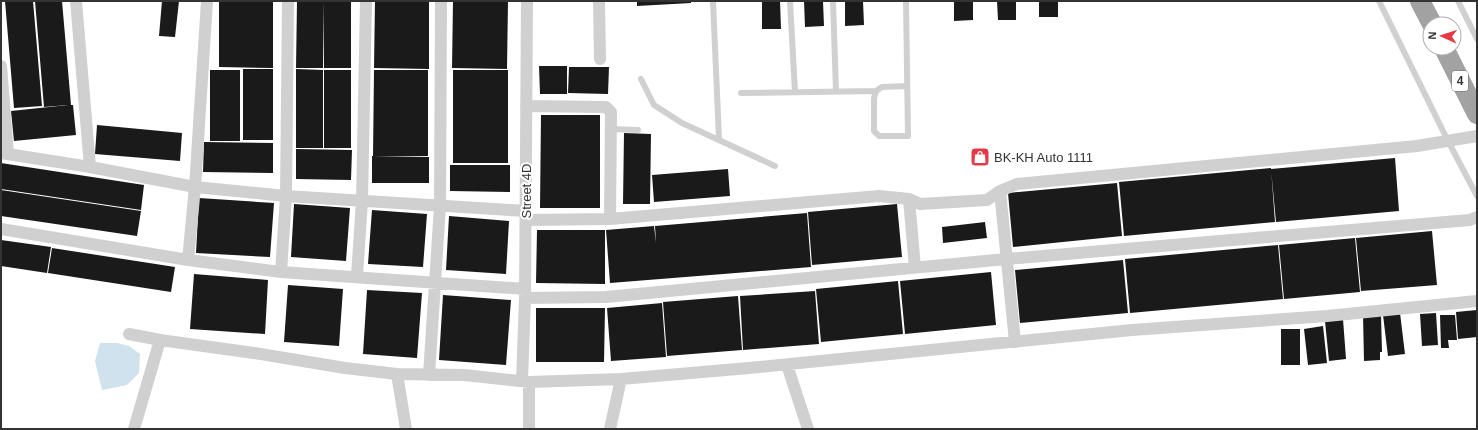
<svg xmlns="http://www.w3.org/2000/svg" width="1478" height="430" font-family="Arial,sans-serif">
<rect width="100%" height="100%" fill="#fff"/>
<!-- water -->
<path fill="#cfe2ee" d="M100,343h17l12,3 11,8 -1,19 -12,12 -25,5 -7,-29z"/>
<!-- building -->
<path fill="#1a1a1a" d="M5,1h28l9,105 -28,2z
M35,1h27l9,104h2l3,30 -62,6 -3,-30 57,-6 -24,2z
M162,1h17l-4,36 -16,-1z
M219,1h54v67l-54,-1z
M297,1h27l-1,67h-27z
M324,1h27v67h-27z
M375,1h54v68l-55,-1z
M453,1h55l-1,68 -55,-1z
M637,1h54v2l-54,3z
M762,1h18l1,28h-19z
M804,1h19l1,25 -19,1z
M845,1h18l1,24 -19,1z
M954,1h19v19l-19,1z
M997,1h19v19h-18z
M1039,1h19v16h-19z
M539,66h28v28h-27z
M569,67h40l-1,27 -40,-1z
M243,69h30v71h-30z
M296,69l27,1v78h-27z
M210,70h30v71h-30z
M324,70h27v78h-27z
M374,70h54v86h-55z
M453,70h55v93h-55z
M541,115h59v93h-60z
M97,125l85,8 -2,28 -85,-7z
M624,133l27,1 -1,70h-27z
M204,142l69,1v30l-70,-1z
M296,149l56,1 -1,30 -55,-1z
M372,156l57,1v26h-57z
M1395,158l4,53 -123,11 -5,-53z
M1,163l143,22 -3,25 -140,-21z
M450,165h60v27l-60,-1z
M1271,168l4,54 -151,14 -5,-54z
M728,169l2,27 -76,6 -2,-27z
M1117,183l5,53 -109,11 -5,-54z
M1,190l140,21 -4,25 -136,-20z
M199,198l75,5 -4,54 -74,-4z
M294,204l56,4 -4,53 -55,-4z
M897,204l5,53 -90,8 -4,-53z
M372,210l55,4 -4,53 -55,-3z
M807,213l4,54 -201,16 -4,-53 48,-4 2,17 -1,-17z
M449,216l60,5 -3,53 -60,-4z
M985,222l2,16 -44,5 -1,-16z
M537,230h68v54l-69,-1z
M1432,231l5,54 -76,6 -5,-53z
M1355,238l5,54 -76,7 -5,-54z
M1,240l50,7 -4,26 -46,-7z
M1278,245l5,54 -153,14 -5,-54z
M52,248l123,19 -4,25 -123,-19z
M1123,260l5,53 -108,10 -5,-53z
M991,272l5,53 -91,9 -5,-53z
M194,274l74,6 -3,54 -75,-5z
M898,281l5,53 -82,8 -5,-53z
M288,285l55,4 -4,57 -55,-4z
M367,290l55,3 -5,65 -54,-4z
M815,291l4,53 -76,6 -3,-54z
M443,295l68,5 -5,65 -67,-5z
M738,296l4,54 -75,6 -4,-54z
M662,303l4,54 -55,4 -4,-53z
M536,308h69l-1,54h-68z
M1477,310v27l-19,2 -2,-27z
M1400,313l5,41 -17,2 -5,-41z
M1436,313l2,32 -16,1 -2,-32z
M1363,315h18l1,37h-2v8l-16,1z
M1440,315h15l2,25h-9l1,8h-8z
M1343,319l3,40 -17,2 -4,-40z
M1323,326l4,37 -19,2 -4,-36z
M1281,329h19v36h-19z"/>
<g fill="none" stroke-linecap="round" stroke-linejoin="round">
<!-- service -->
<path stroke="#d0d0d0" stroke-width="6" d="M713,1l6,138
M790,1l5,91
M833,1l3,90
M906,1l2,135h-29l-5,-5v-33l2,-7 6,-4 25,-1
M1379,1l69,140 29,55
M1458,1l19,38
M641,79l13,26 28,18 93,43
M741,93l135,-2
M611,129l27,1"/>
<!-- minor -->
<path stroke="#d0d0d0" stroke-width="12" d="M76,1l14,166
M599,1l1,58
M1,66l7,88
M526,106l80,1 5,5 -1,107
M1,153l89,14 105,20 91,9 240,15
M1000,191l15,151
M909,199l6,69
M526,220l84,-1 269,-23 30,3 11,5 67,-4 13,-9 17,-7 400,-38 60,-10
M1,229l187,31 93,12 244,17
M188,260l7,-73 12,-186
M281,272l5,-76 2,-195
M357,276l5,-75 4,-200
M525,298l81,-1 400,-38 464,-39 7,-3
M129,334l31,6 94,13 91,15 52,6 67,1 65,7 92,-3 128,-11 383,-38 195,-14 150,-15
M787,365l21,64
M397,374l9,55
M429,375l11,-169 1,-205
M522,381l3,-83 2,-297
M134,429l26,-89
M529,429v-47
M610,429l11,-50"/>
<!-- trunk -->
<path stroke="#a2a2a2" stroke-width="20" d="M1420,1l12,23
M1444,48l33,66"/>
</g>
<!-- icons -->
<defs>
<symbol id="shop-square" viewBox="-11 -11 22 22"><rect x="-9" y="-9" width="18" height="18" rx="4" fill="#e63946" stroke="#fff"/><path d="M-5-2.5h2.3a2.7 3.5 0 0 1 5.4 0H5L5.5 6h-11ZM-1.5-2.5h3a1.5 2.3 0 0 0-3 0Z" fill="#fff"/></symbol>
</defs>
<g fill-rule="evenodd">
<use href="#shop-square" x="969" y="146" width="22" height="22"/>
</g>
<g text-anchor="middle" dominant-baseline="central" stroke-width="4" stroke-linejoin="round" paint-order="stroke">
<!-- shield labels -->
<rect fill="#fff" stroke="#707070" stroke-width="1" x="1452" y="71" width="16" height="20" rx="3"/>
<g font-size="12" font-weight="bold" fill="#333">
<text x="1460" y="81">4</text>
</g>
<!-- poi labels -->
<g font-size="13" fill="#333" stroke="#fff" text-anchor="start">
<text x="994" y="157">BK-KH Auto 1111</text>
</g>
<!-- street labels -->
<g font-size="13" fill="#333" stroke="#fff">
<text transform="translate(526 191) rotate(-90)">Street 4D</text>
</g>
</g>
<!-- border -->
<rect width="1478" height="430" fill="none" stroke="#333333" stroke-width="4"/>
<!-- north arrow -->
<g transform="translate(1442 36) rotate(273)"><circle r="19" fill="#ffffff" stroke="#adadad"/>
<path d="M0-3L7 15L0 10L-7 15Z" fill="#e63946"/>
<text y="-6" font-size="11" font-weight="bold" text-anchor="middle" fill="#333333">N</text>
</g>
</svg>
